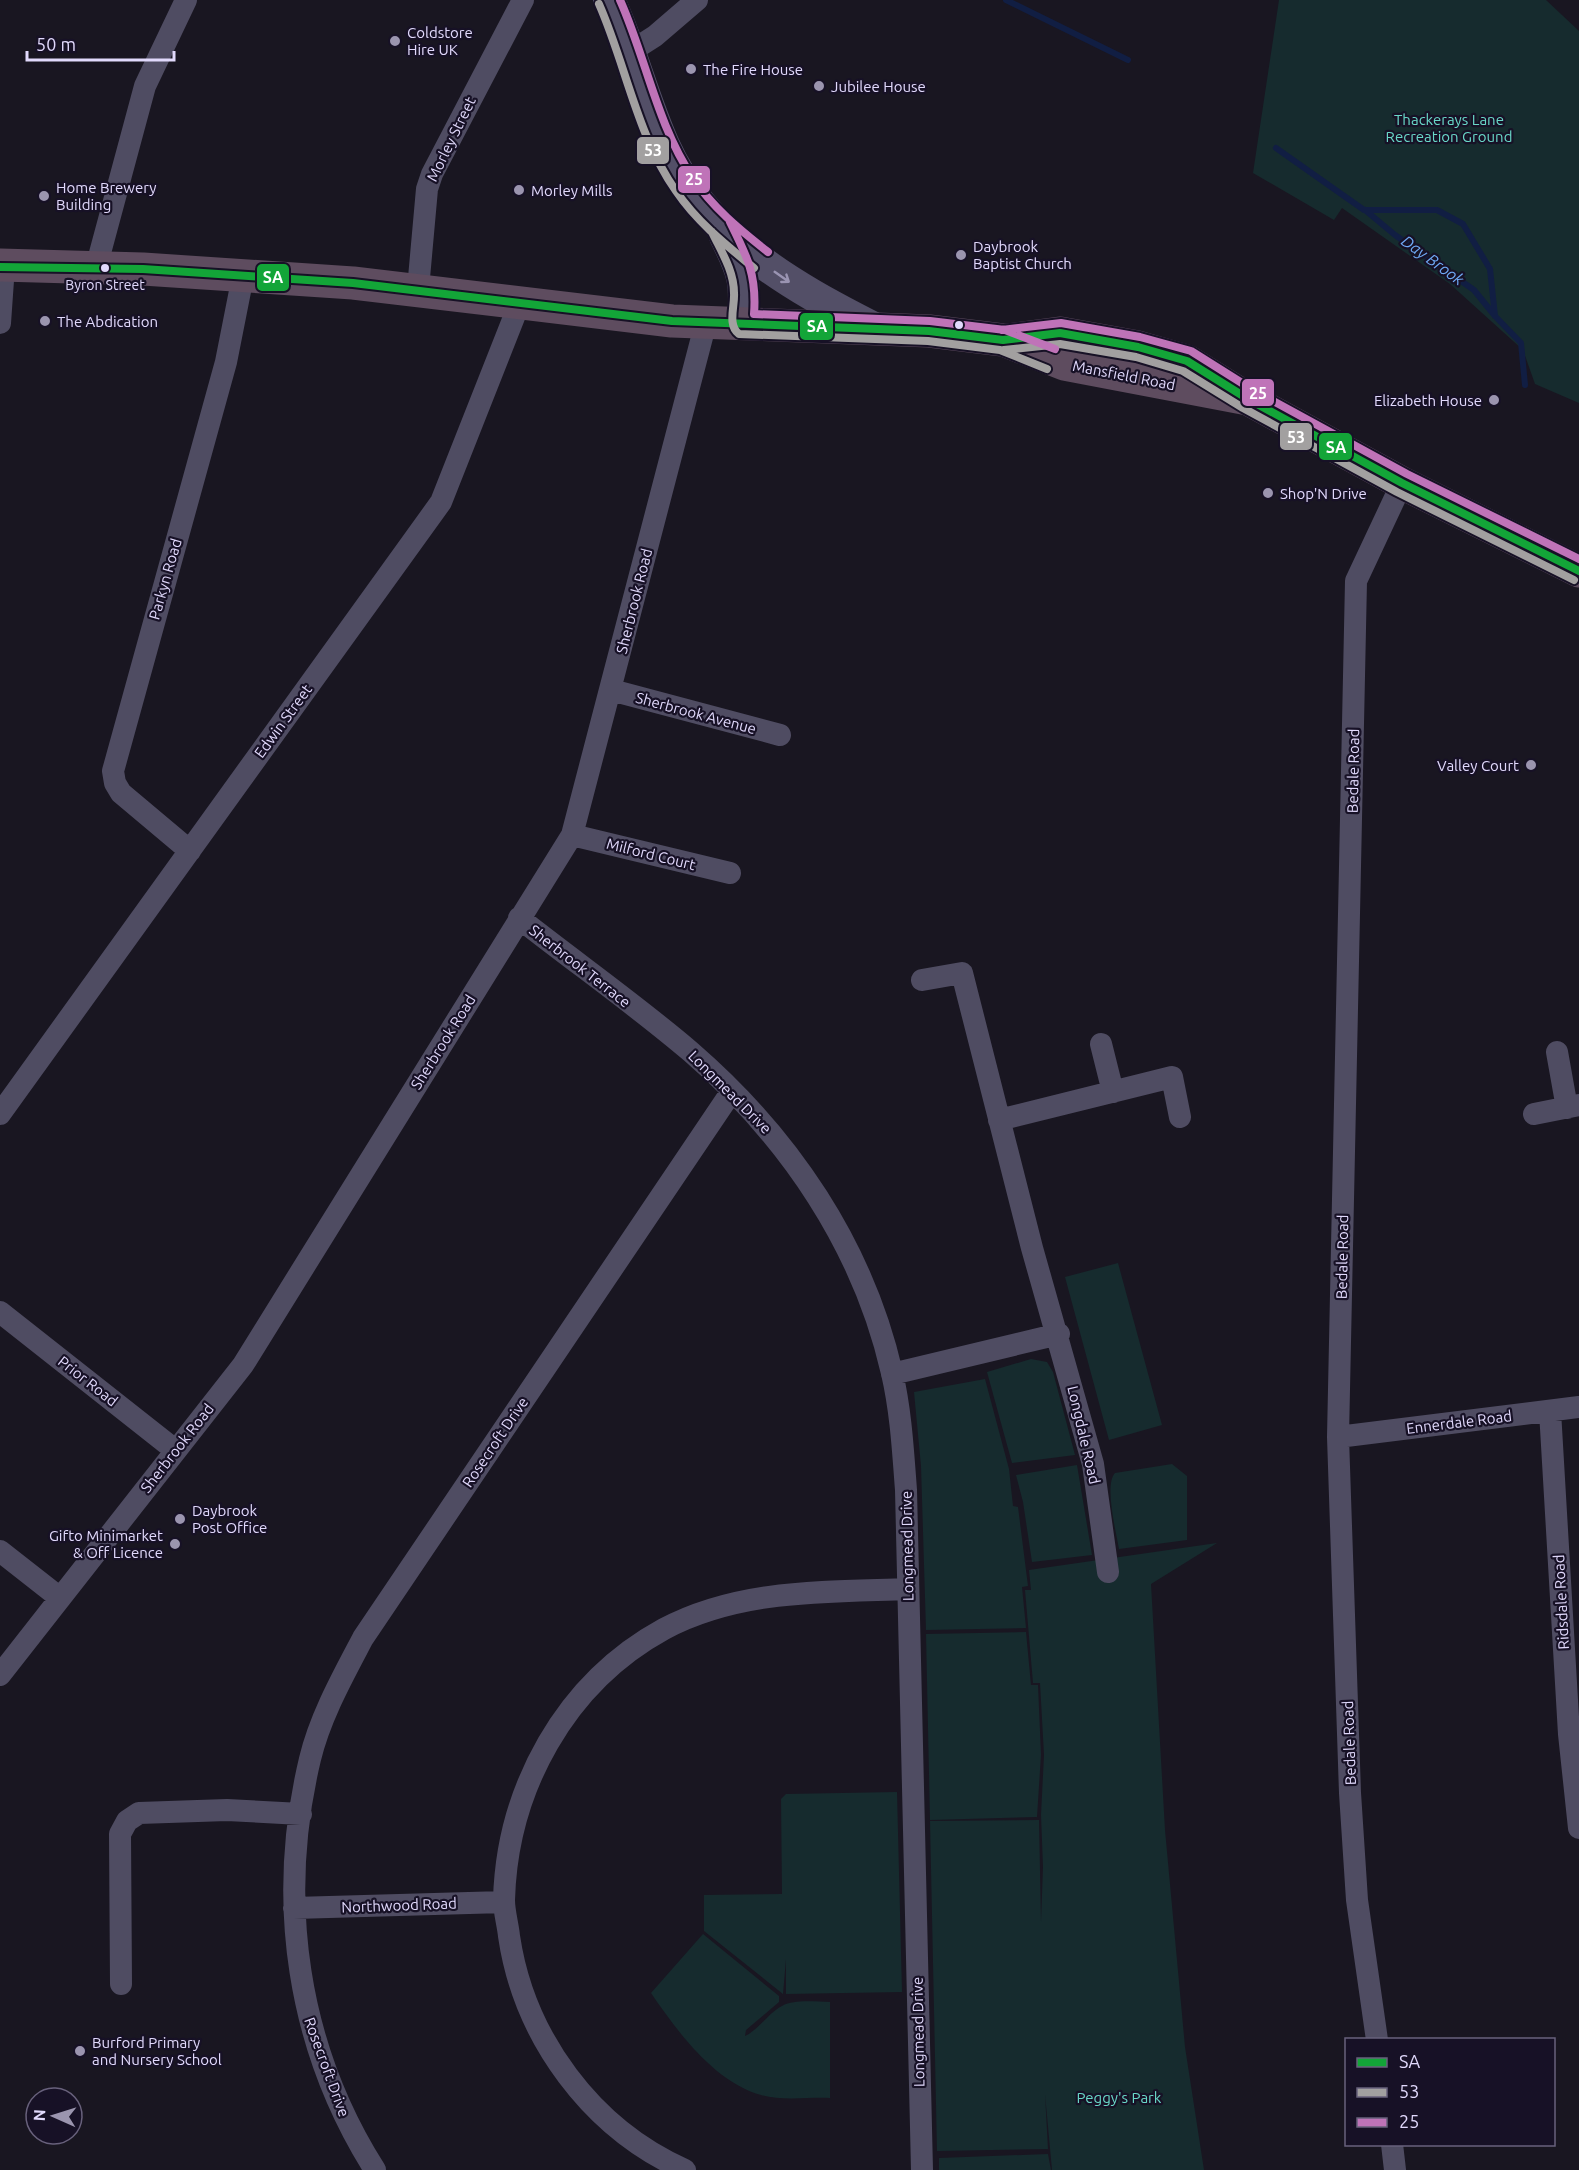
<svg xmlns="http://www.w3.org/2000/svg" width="1579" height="2170" font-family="Ubuntu,sans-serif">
<rect width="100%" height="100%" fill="#191621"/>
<!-- green -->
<path fill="#162b2e" d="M1279,0h267l33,31v372l-44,-19 -12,-34 -73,-66 -108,-76 -8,12 -81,-47z
M1118,1263l44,162 -53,15 -44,-163z
M1031,1359l16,3 6,10 22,83 -63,8 -25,-91z
M985,1379l24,90 4,37 5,1 10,79 -6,1 4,41 -100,2 -5,-164 -7,-74z
M1172,1464l15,12v64l-68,9c-3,-18 -15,-64 -4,-76z
M1077,1465l15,90 -60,7 -9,-60 -7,-27z
M1217,1543l-66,41 14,246 20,217 19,123h-152l-7,-76 3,55 -111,2 -7,-330 109,-1 2,102 2,-55 -2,-52 3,-60 -4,-72h-7l-8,-93h6l-2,-20z
M1026,1632l5,53h7l3,70 -4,62 -107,3 -4,-186z
M897,1792l5,200 -116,2v-35l-3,35 -79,-63v-36l78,-1 -1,-95 5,-5z
M703,1934l76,62v6l-33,28 -1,6c15,-7 23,-23 37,-30 13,-7 33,-4 48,-4v96c-22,-1 -49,3 -69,-3 -47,-13 -84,-64 -110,-102z
M1048,2154l3,16h-112v-12z"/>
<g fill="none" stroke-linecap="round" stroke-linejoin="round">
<!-- stream -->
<path stroke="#111e43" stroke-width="6" d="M1006,0l122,60
M1276,148l88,62h73l26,14 27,45 5,47 26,27 4,42
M1365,210l30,25 79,55 21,26"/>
<!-- street -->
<path stroke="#4f4c62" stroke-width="22" d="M630,52l25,-16 42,-36
M100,268v-15l45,-167 41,-86
M418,289l9,-100 5,-15 91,-174
M0,323l4,-57
M611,690l169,45
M572,835l158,38
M190,851l-69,-58 -6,-10 -2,-12 113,-409 17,-86
M519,918c57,45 117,87 172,134 98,85 172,194 201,321 9,39 11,78 14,117l16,680
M922,980l40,-7 70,275 61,216 15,108
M1101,1044l12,48
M1557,1052l10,56
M0,1114l441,-612 79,-200
M1534,1114l45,-9
M999,1120l173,-43 8,40
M0,1312l175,138
M892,1374l167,-40
M1550,1411l19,323 10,94
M1338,1437l241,-30
M0,1551l60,47
M0,1675l243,-310 329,-530 134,-513
M294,1908l210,-6
M121,1984l-1,-150 7,-13 12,-8 88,-3 74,4
M1377,2040l-20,-140 -7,-107 -12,-356 18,-856 46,-98
M1392,2144l3,26
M375,2170c-78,-123 -99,-269 -65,-411 10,-42 33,-83 53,-121l369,-547
M685,2170c-93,-41 -161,-132 -176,-234 -1,-11 -5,-24 -5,-36 3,-111 61,-217 160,-271 75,-40 161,-37 244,-40"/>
<!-- secondary -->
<path stroke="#534f67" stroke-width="32" d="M609,0c22,47 34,98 55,145 42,93 125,140 212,184
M725,236c19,38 21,45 18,88"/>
<!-- highway -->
<path stroke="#5e4c5f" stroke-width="33" d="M0,265l143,4 210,14 319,38 257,10 74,9 61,24 184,35
M1007,340l53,-7 78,14 49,14 61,38 154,84 177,88"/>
<defs>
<path id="bus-1" d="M0,267l143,2 210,14 319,38 257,10 74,9 57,-7 78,14 49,14 61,38 154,84 177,88"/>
<path id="bus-2" d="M599,4c27,61 38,132 77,187 21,31 50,54 78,77
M712,232c9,19 22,39 22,61 1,13 -7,32 5,41l189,7 72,9 47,19
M1004,350l56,-6 76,13 47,14 60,37 154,84 177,88"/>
<path id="bus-3" d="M620,0c26,58 37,125 73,178 19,29 47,52 75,74
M730,222c17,34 27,53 24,92l176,7 75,9 50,19
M1002,330l59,-7 79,14 51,14 62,39 154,84 172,85"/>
</defs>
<!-- bus-1 casing -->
<use href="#bus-1" stroke="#171126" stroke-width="12"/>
<!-- bus-2 casing -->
<use href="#bus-2" stroke="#171126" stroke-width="12"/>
<!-- bus-3 casing -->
<use href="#bus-3" stroke="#171126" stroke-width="12"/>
<!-- bus-1 -->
<use href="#bus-1" stroke="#13a538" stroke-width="8"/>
<!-- bus-2 -->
<use href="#bus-2" stroke="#a2a0a0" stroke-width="8"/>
<!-- bus-3 -->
<use href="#bus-3" stroke="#bf73b8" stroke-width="8"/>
</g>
<!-- one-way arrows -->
<defs><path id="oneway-shaft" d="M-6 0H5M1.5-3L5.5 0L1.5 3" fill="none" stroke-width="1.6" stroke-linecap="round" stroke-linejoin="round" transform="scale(1.5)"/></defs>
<use stroke="#9a94b2" href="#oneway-shaft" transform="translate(782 277) rotate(35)"/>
<!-- markers -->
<g fill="#9b95af" stroke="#171126" stroke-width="2">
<circle cx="395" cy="41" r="6"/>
<circle cx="691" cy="69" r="6"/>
<circle cx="819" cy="86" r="6"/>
<circle cx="519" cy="190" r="6"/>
<circle cx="44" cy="196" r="6"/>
<circle cx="961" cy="255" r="6"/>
<circle cx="45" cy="321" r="6"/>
<circle cx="1494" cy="400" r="6"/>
<circle cx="1268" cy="493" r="6"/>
<circle cx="1531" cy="765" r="6"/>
<circle cx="180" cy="1519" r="6"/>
<circle cx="175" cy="1544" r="6"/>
<circle cx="80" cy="2051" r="6"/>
</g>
<g fill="#e1d9fc" stroke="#171126" stroke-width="2">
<circle cx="105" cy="268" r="5"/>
<circle cx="959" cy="325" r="5"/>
</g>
<g text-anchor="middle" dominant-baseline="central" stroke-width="4.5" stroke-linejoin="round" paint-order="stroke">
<!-- bus labels -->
<g font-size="14" fill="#e1d9fc" stroke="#171126">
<text x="105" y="285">Byron Street</text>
</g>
<!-- poi labels -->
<g font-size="15" fill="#e1d9fc" stroke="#171126" text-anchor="start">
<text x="407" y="32">Coldstore<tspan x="407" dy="17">Hire UK</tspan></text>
<text x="703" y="69">The Fire House</text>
<text x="831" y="86">Jubilee House</text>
<text x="56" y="187">Home Brewery<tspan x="56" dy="17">Building</tspan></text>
<text x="531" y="190">Morley Mills</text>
<text x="973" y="246">Daybrook<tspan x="973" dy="17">Baptist Church</tspan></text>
<text x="57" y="321">The Abdication</text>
<text x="1482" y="400" text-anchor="end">Elizabeth House</text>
<text x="1280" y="493">Shop'N Drive</text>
<text x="1519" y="765" text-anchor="end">Valley Court</text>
<text x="192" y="1510">Daybrook<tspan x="192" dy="17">Post Office</tspan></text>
<text x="163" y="1535" text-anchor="end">Gifto Minimarket<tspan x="163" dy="17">&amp; Off Licence</tspan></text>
<text x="92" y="2042">Burford Primary<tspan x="92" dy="17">and Nursery School</tspan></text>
</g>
<!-- park labels -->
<g font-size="15" fill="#69d8c8" stroke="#171126">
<text x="1449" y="119">Thackerays Lane<tspan x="1449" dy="17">Recreation Ground</tspan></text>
<text x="1119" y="2097">Peggy's Park</text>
</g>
<!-- street labels -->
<g font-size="15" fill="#e1d9fc" stroke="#171126">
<text transform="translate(451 139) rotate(-64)">Morley Street</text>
<text transform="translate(1124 375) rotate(11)">Mansfield Road</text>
<text transform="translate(165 579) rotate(-74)">Parkyn Road</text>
<text transform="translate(634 601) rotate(-76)">Sherbrook Road</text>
<text transform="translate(696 713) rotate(15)">Sherbrook Avenue</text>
<text transform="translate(283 721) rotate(-54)">Edwin Street</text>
<text transform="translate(1353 771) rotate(-89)">Bedale Road</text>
<text transform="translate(651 854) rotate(14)">Milford Court</text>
<text transform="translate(580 966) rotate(38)">Sherbrook Terrace</text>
<text transform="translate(443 1042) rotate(-58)">Sherbrook Road</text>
<text transform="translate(730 1092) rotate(45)">Longmead Drive</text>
<text transform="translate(1342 1257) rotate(-89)">Bedale Road</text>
<text transform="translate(88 1381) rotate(38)">Prior Road</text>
<text transform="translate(1459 1422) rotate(-7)">Ennerdale Road</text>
<text transform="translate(1084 1435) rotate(77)">Longdale Road</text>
<text transform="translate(495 1442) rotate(-56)">Rosecroft Drive</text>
<text transform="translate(177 1448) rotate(-52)">Sherbrook Road</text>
<text transform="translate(907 1546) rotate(-91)">Longmead Drive</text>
<text transform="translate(1561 1602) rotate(-93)">Ridsdale Road</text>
<text transform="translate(1349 1743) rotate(-92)">Bedale Road</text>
<text transform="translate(399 1905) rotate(-2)">Northwood Road</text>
<text transform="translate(918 2032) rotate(-91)">Longmead Drive</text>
<text transform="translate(327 2067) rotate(70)">Rosecroft Drive</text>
</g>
<!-- water labels -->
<g font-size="16" font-style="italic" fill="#6fa9f5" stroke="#171126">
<text transform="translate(1433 260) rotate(36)">Day Brook</text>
</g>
</g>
<g stroke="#171126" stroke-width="2">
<rect x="636" y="136" width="34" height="29" rx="6" fill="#a2a0a0"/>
<rect x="677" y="165" width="34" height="29" rx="6" fill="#bf73b8"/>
<rect x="256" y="263" width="34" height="29" rx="6" fill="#13a538"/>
<rect x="799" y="312" width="35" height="29" rx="6" fill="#13a538"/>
<rect x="1241" y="378" width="34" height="29" rx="6" fill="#bf73b8"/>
<rect x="1279" y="422" width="34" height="29" rx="6" fill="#a2a0a0"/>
<rect x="1318" y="432" width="35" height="29" rx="6" fill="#13a538"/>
</g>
<g font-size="16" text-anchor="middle" font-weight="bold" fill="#fff">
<text x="653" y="156">53</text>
<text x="694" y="185">25</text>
<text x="273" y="283">SA</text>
<text x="817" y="332">SA</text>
<text x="1258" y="399">25</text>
<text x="1296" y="443">53</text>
<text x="1336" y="453">SA</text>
</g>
<!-- legend -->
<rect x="1345" y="2038" width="210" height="108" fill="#171126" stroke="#68617c" stroke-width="1.5"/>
<rect x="1357" y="2058" width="30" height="9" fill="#13a538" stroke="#68617c" stroke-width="1.5"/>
<text x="1399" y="2068" font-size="18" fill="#e1d9fc">SA</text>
<rect x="1357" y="2088" width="30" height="9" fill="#a2a0a0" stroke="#68617c" stroke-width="1.5"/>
<text x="1399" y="2098" font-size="18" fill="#e1d9fc">53</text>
<rect x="1357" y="2118" width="30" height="9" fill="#bf73b8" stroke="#68617c" stroke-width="1.5"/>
<text x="1399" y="2128" font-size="18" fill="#e1d9fc">25</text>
<!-- north arrow -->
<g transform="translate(54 2116) rotate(273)"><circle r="28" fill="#171126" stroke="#68617c" stroke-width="1.5"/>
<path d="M0-4.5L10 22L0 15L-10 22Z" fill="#9b95af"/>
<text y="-9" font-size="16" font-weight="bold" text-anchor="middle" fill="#e1d9fc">N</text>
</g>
<!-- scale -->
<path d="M27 51v9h147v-9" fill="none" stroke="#e1d9fc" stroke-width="3"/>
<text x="36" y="51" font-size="18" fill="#e1d9fc" stroke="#171126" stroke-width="4.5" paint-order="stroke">50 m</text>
</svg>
